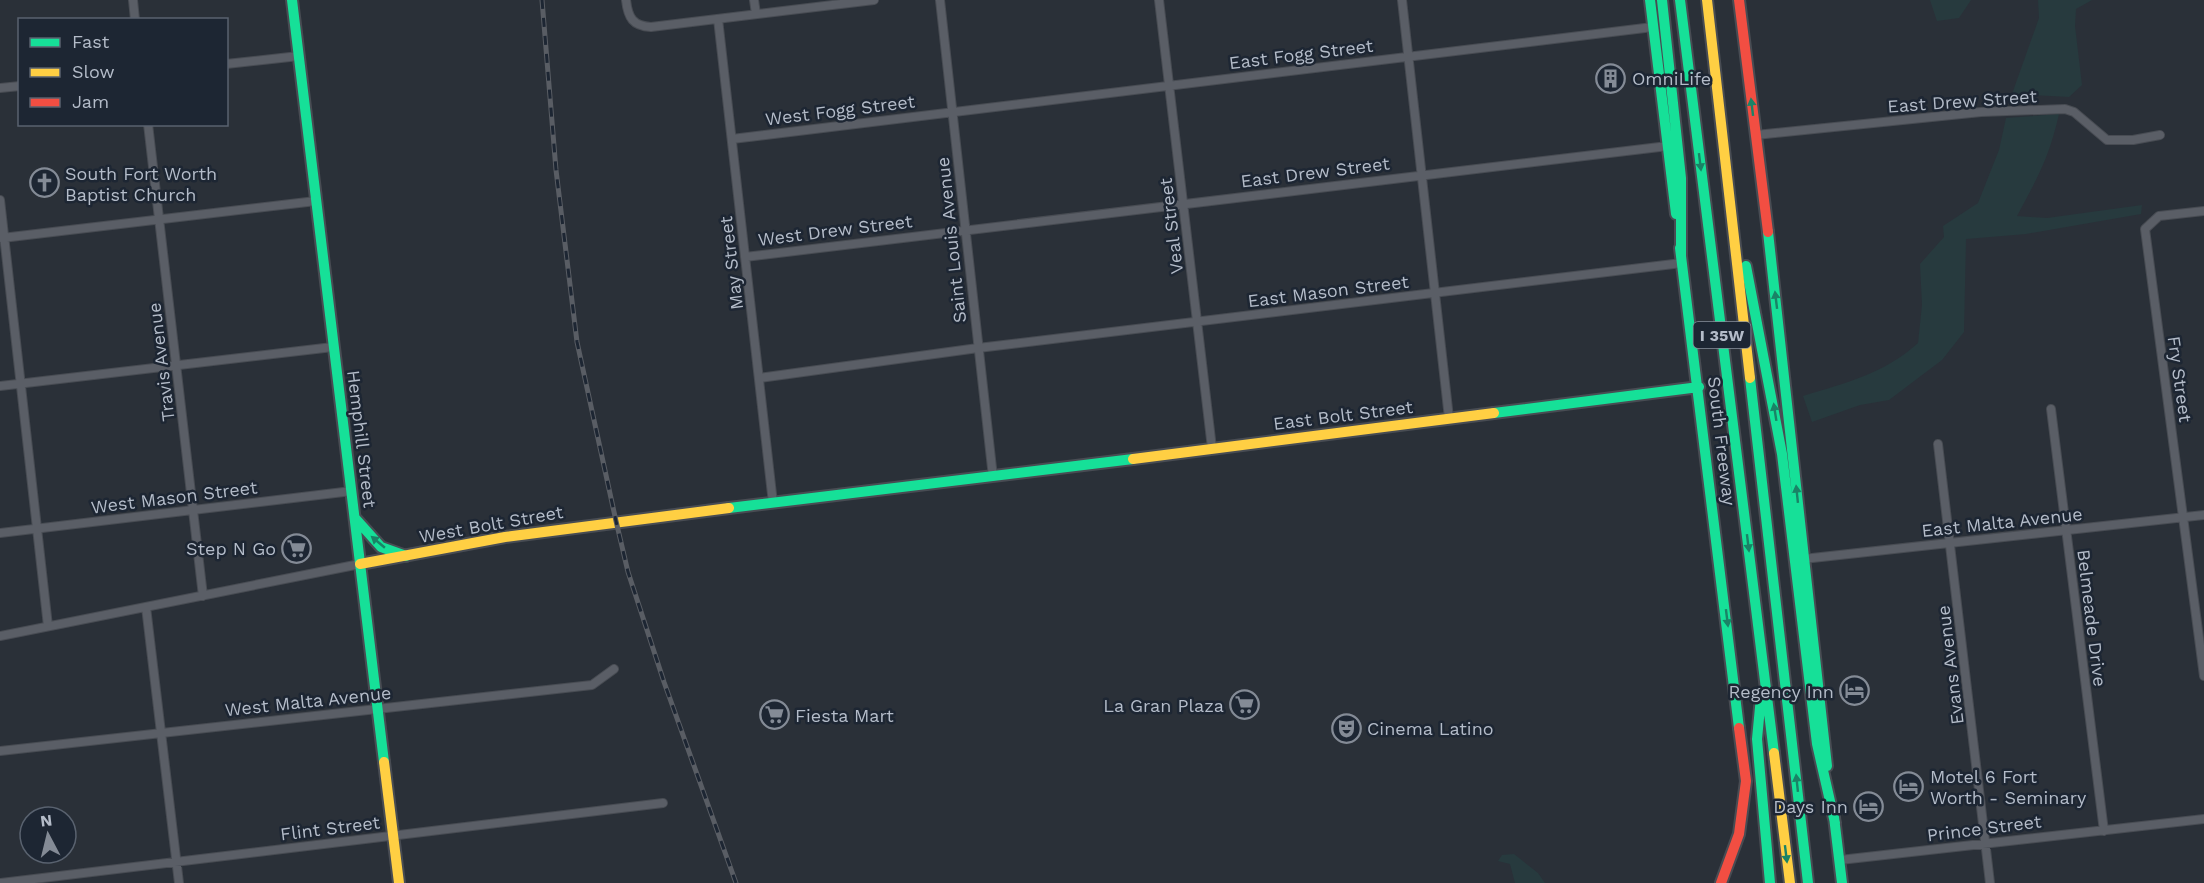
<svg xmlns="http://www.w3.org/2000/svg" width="2204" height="883" font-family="'Work Sans',sans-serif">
<rect width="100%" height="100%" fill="#2a3038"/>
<!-- green -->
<path fill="#273a3e" d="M1930,0h41l-12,18 -22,3z
M2038,0h54l-16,9 -1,17 7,59 -13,12 -57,-3 27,-76z
M2059,114c-10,44 -21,63 -42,102l30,2 95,-13 -1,9 -115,20 -60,5 -2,93 -22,28 -53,40 -29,5 -48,17 -9,-26c42,-13 81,-22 115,-53l4,-38 -2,-41 24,-27 -1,-11 35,-23 21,-53 7,-32z
M1514,854l24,19 7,10h-30l-5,-19 -12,-3 4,-6z"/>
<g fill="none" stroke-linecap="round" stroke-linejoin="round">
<defs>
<path id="street" d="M133,0l2,20
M626,0c2,18 7,26 25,27l223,-27
M754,0l2,14
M940,0l53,477
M1159,0l53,448
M1402,0l47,418
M718,19l55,484
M226,64l73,-8
M0,88l20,-2
M148,124l55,472
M1756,135l225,-23 84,-3 9,3 33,28h26l27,-5
M732,139l921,-112
M0,200l48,426
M2204,211l-45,5 -14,13 59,447
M2,238l314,-37
M745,257l923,-111
M759,378l219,-30 704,-85
M0,386l333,-39
M2051,409l53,422
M1938,444l52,439
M0,533l352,-42
M1803,559l401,-44
M146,607l33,276
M0,636l360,-72
M0,751l592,-66 22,-16
M1840,860l364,-41
M1,883l662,-80"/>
<path id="fast" d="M292,0l92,762
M1650,0l26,214
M1662,0l19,178v77
M1680,0l94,753
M1768,232l59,534
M1680,248l59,480
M1746,266l36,188 35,290 18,79
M1750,378l58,505
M1494,413l205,-26
M729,508l404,-49
M355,518l26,29 25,9
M1761,697l-4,42 13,144
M1834,817l8,66"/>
<path id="slow" d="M1707,0l43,378
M1133,459l361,-46
M360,564l145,-27 224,-29
M1774,753l16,130
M384,762l15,121"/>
<path id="jam" d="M1739,0l29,232
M1721,883l18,-49 7,-53 -7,-53"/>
</defs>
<!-- street casing -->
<use href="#street" stroke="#484c53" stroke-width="10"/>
<!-- fast casing -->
<use href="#fast" stroke="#484c53" stroke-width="14"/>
<!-- slow casing -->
<use href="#slow" stroke="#484c53" stroke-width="14"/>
<!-- jam casing -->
<use href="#jam" stroke="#484c53" stroke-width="14"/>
<!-- street -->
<use href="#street" stroke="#5a5e66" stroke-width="8"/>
<!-- fast -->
<use href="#fast" stroke="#16e098" stroke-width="10"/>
<!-- slow -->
<use href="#slow" stroke="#ffcf43" stroke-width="10"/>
<!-- jam -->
<use href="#jam" stroke="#f24e42" stroke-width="10"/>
<defs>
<path id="rail" d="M542,0l14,170 21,172 39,179 12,51 36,110 72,201"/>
</defs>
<!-- rail casing -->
<use href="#rail" stroke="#595d64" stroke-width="5"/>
<!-- rail -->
<use href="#rail" stroke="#1d2633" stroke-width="3" stroke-dasharray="9" stroke-linecap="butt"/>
</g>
<!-- one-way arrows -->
<defs><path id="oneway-solid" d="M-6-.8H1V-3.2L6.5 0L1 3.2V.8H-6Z" transform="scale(1.5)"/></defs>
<g fill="#1a8366">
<use href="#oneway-solid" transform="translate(1752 107) rotate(-97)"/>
<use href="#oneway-solid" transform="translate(1700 162) rotate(83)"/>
<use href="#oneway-solid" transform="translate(1776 300) rotate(-97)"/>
<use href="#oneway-solid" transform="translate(1775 412) rotate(-99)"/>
<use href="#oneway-solid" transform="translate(1797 494) rotate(-96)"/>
<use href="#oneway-solid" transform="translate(378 542) rotate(-140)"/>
<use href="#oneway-solid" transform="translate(1748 543) rotate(83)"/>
<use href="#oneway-solid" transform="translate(1727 618) rotate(83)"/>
<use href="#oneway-solid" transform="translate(1797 783) rotate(-96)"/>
<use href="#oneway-solid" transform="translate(1786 854) rotate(83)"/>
</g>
<!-- icons -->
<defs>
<symbol id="building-ring" viewBox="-11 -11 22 22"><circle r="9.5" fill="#1d2633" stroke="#848b96" stroke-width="1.5"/><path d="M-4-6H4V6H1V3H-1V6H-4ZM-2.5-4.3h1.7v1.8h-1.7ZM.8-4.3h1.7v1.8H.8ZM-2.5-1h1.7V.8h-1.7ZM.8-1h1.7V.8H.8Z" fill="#848b96"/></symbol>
<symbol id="church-ring" viewBox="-11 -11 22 22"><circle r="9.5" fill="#1d2633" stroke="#848b96" stroke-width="1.5"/><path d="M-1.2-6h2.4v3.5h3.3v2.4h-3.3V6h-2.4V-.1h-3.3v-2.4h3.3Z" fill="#848b96"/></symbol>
<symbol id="supermarket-ring" viewBox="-11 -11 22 22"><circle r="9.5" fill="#1d2633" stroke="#848b96" stroke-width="1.5"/><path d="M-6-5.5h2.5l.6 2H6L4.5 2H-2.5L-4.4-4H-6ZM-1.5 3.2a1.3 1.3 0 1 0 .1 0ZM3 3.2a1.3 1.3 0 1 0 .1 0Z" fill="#848b96"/></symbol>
<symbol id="hotel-ring" viewBox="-11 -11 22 22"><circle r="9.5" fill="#1d2633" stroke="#848b96" stroke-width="1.5"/><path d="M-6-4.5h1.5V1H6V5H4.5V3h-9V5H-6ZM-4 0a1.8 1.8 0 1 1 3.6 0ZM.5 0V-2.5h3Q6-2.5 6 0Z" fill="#848b96"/></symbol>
<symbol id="theatre-ring" viewBox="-11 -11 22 22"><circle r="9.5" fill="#1d2633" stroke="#848b96" stroke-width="1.5"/><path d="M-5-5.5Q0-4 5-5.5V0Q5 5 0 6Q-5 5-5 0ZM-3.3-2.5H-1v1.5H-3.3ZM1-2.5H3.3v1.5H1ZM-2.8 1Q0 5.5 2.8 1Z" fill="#848b96"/></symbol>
</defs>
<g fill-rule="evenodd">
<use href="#building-ring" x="1594" y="62" width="33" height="33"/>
<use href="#church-ring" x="28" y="166" width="33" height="33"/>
<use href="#supermarket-ring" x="280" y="532" width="33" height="33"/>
<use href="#hotel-ring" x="1838" y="674" width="33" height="33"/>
<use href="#supermarket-ring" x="1228" y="688" width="33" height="33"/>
<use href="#supermarket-ring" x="758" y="698" width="33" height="33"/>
<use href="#theatre-ring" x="1330" y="712" width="33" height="33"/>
<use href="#hotel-ring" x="1892" y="770" width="33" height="33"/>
<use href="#hotel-ring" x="1852" y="790" width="33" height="33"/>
</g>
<g text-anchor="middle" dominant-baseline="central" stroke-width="5" stroke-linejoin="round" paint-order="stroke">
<!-- shield labels -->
<rect fill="#1d2633" stroke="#878f9c" stroke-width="1.5" x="1693.5" y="322" width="57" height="26" rx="4.5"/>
<g font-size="16" font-weight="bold" fill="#b4bcc9">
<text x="1722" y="335">I 35W</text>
</g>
<!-- street labels -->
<g font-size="18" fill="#b4bcc9" stroke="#1d2633">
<text transform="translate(1301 54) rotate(-7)">East Fogg Street</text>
<text transform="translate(1962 101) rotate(-4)">East Drew Street</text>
<text transform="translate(840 110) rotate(-7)">West Fogg Street</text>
<text transform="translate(1315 172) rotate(-7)">East Drew Street</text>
<text transform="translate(1171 226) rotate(-97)">Veal Street</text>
<text transform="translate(835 230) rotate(-7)">West Drew Street</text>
<text transform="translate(951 240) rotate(-96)">Saint Louis Avenue</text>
<text transform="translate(731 263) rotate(-97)">May Street</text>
<text transform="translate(1328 291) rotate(-7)">East Mason Street</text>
<text transform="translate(161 362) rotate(-97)">Travis Avenue</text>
<text transform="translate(2180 379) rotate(82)">Fry Street</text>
<text transform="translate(1343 415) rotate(-7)">East Bolt Street</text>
<text transform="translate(362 439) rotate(83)">Hemphill Street</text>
<text transform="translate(1722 441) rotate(83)">South Freeway</text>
<text transform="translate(174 497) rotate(-7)">West Mason Street</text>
<text transform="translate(2002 522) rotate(-6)">East Malta Avenue</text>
<text transform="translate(491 524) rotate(-10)">West Bolt Street</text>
<text transform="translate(2092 618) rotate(83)">Belmeade Drive</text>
<text transform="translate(1950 665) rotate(-97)">Evans Avenue</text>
<text transform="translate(308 701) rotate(-6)">West Malta Avenue</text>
<text transform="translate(330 828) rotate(-7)">Flint Street</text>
<text transform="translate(1984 828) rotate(-7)">Prince Street</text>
</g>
<!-- poi labels -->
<g font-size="18" fill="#b4bcc9" stroke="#1d2633" text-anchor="start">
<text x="1632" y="78">OmniLife</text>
<text x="65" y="173">South Fort Worth<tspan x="65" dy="21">Baptist Church</tspan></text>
<text x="276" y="548" text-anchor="end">Step N Go</text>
<text x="1834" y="691" text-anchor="end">Regency Inn</text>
<text x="1224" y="705" text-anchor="end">La Gran Plaza</text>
<text x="795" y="715">Fiesta Mart</text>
<text x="1367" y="728">Cinema Latino</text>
<text x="1930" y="776">Motel 6 Fort<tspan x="1930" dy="21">Worth - Seminary</tspan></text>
<text x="1848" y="806" text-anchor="end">Days Inn</text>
</g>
</g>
<!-- legend -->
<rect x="18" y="18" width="210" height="108" fill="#1d2633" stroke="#59626f" stroke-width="1.5"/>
<rect x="30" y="38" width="30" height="9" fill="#16e098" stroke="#59626f" stroke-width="1.5"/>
<text x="72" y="48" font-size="18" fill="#b4bcc9">Fast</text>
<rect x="30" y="68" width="30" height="9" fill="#ffcf43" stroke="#59626f" stroke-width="1.5"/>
<text x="72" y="78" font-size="18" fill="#b4bcc9">Slow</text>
<rect x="30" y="98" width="30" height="9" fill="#f24e42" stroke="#59626f" stroke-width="1.5"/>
<text x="72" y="108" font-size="18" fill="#b4bcc9">Jam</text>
<!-- north arrow -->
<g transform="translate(48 835) rotate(353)"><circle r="28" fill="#1d2633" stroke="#59626f" stroke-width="1.5"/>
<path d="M0-4.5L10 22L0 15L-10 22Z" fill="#848b96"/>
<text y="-9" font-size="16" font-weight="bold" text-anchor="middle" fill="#b4bcc9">N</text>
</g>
</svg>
